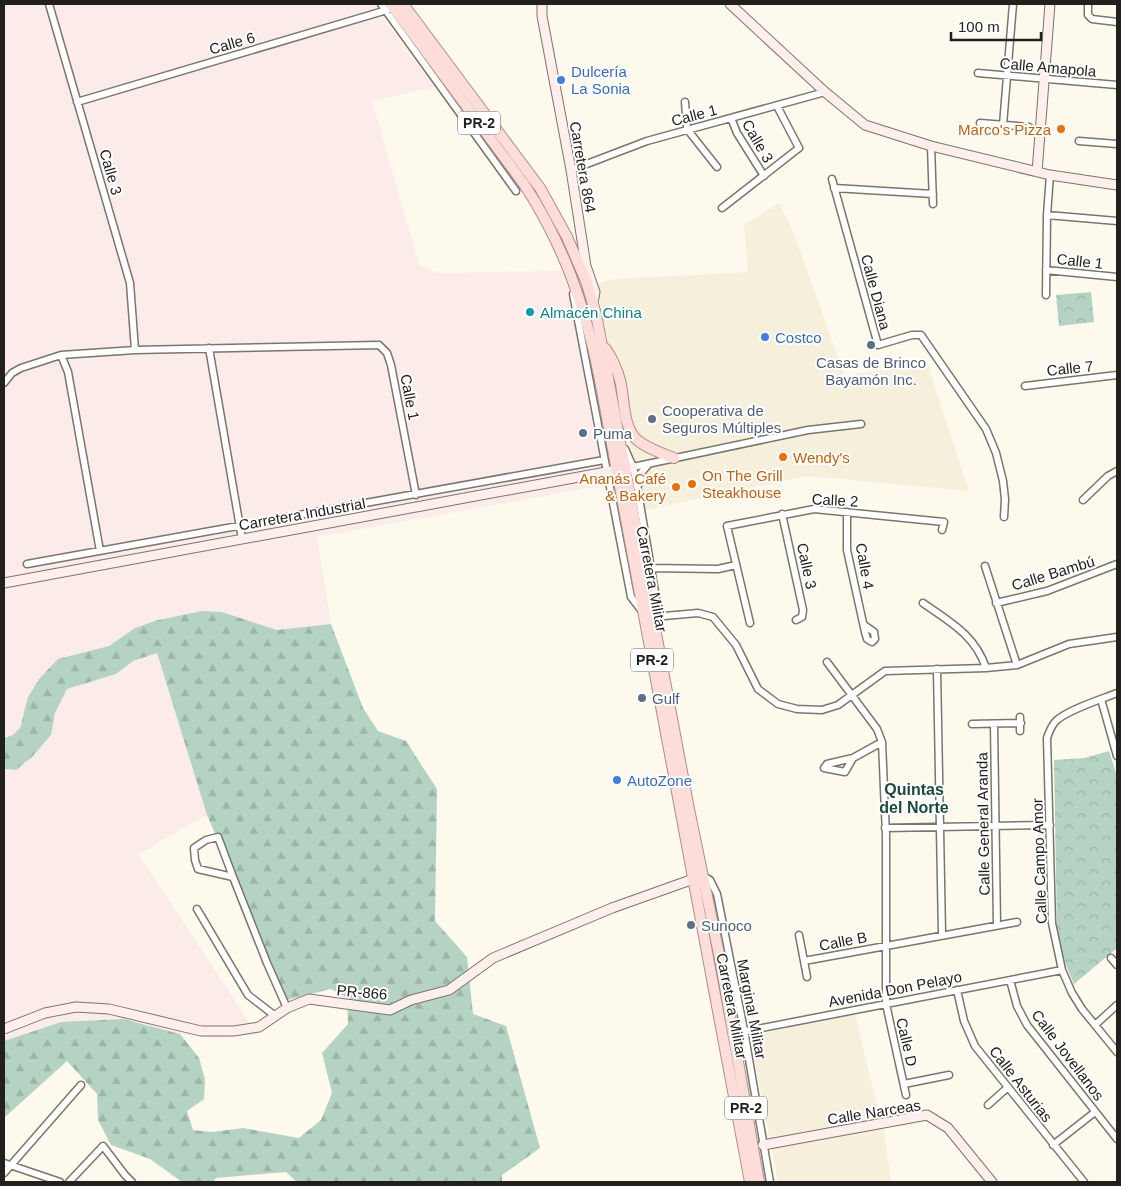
<svg xmlns="http://www.w3.org/2000/svg" width="1121" height="1186" font-family="Arial,sans-serif">
<defs>
<pattern id="forest-firs" width="22" height="20" patternUnits="userSpaceOnUse" patternTransform="scale(1.25)"><rect width="22" height="20" fill="#b5d3c3"/><path d="M5 1l3.5 6h-7zM16 11l3.5 6h-7z" fill="#9bb5a7"/></pattern>
<pattern id="park-crowns" width="20" height="18" patternUnits="userSpaceOnUse" patternTransform="scale(1.25)"><rect width="20" height="18" fill="#b5d3c3"/><path d="M2 6a3 3 0 1 1 6 0M12 15a3 3 0 1 1 6 0" fill="none" stroke="#9bb5a7"/></pattern>
</defs>
<rect width="100%" height="100%" fill="#fdf9ec"/>
<!-- built -->
<path fill="#f5efdb" d="M779,203l11,21 28,76 26,76 83,-13 42,128 -161,-15 -164,34 -31,-138 -16,-88 8,-3 11,-2 132,-7 -4,-47z
M855,1014l22,92 5,9 9,67h-113l-28,-146z"/>
<!-- industrial -->
<path fill="#fbebe9" d="M4,4h370l13,20 48,63 -63,14 47,164 19,8 124,-2 7,20 35,194 -287,52 14,87 -54,6 -55,-18 -20,-1 -44,9 -23,8 -26,18 -51,13 -36,57 -2,12 -7,7 -9,2v-551l1,-8 -1,-3z
M157,653l50,162 -69,39 119,180 -41,4 -36,-4 -57,-15 -62,3 -57,19v-272l12,1 16,-13 18,-22 5,-22 12,-24 49,-15 17,-13z"/>
<!-- forest -->
<path fill="url(#forest-firs)" d="M202,611l20,1 55,18 54,-6 32,84 15,23 28,10 31,48 -2,132 32,36 6,57 33,12 34,122 -38,27v7h-205l-11,-10 -70,6 -3,4h-31l-32,-23 -39,-14 -13,-25 -1,-26 -30,-33 -63,57v-77l57,-19 62,-3 57,15 19,24 6,21 -1,20 -17,12 6,19 19,2 31,-4 56,10 22,-18 11,-27 -10,-40 26,-29 -1,-26 -16,-9 -44,11 -80,-185 -50,-162 -24,8 -17,13 -49,15 -12,24 -4,22 -19,22 -16,13 -12,-1v-31l9,-3 7,-7 8,-31 12,-19 18,-19 51,-13 26,-18 23,-8z"/>
<!-- park -->
<path fill="url(#park-crowns)" d="M1091,292l3,30 -35,4 -3,-31z
M1109,751l8,25v172l-43,36c-8,-18 -14,-34 -17,-53l-3,-171 30,-2z"/>
<g fill="none" stroke-linecap="round" stroke-linejoin="round">
<defs>
<path id="street" d="M49,4l81,279 5,67
M381,4l135,187
M1088,4v11l4,4 25,3
M978,73l139,12
M77,102l320,-95
M685,102l2,27 30,38
M731,118l6,15 27,43
M980,123l49,4
M1003,125l10,-121
M1079,141l38,3
M931,146l2,58
M571,170l76,-29 178,-49
M832,179l46,166 34,-10h9l65,94 10,24 7,28 2,18 -1,18
M834,188l99,6
M722,208l77,-60 -22,-42
M1047,215l70,6
M1046,270l71,7
M573,294l58,303 10,13
M1046,295l1,-80 3,-40
M209,348l33,191
M61,355l7,17 32,179
M4,383l8,-10 9,-5 40,-13 74,-5 244,-5 8,8 4,12 25,130
M1025,386l92,-11
M625,449l8,18 3,13 20,118 -3,19 45,-4 15,4 23,28 22,44 20,15 19,5 25,1 16,-5 47,-34 101,-3 31,-3 52,-21 48,-7
M633,467l175,-37 53,-6
M638,486l2,-12 9,-10
M1083,500l25,-24 9,-5
M847,512v38l18,82 2,7 5,3 3,-3 -1,-7 -10,-7
M782,514l21,96 -1,7 -6,3
M27,564l577,-104
M985,566l32,99
M650,568l68,1 18,-4
M923,603c27,19 52,32 63,65
M996,603l51,-12 70,-27
M750,623l-23,-97 87,-17 130,13 -2,8
M827,662l50,67 5,13 4,93v169l20,91
M937,669l5,266
M1117,693c-15,6 -50,17 -61,28 -5,5 -7,11 -9,17l5,185 10,47 10,23 10,16 35,43
M1101,699l16,57
M972,724l49,-1
M994,724l3,201
M1020,731v-14
M853,758l-8,14 -21,-4 3,-4z
M853,758l29,-16
M885,828l165,-3
M703,876l7,4 7,14 27,136 26,152
M233,877l-15,-40 -12,3 -12,8 1,12 3,9 35,8 34,86 20,45
M197,909l51,86 26,20
M799,935l8,42
M1111,958l6,7
M804,961l213,-39
M1010,980l7,26 10,19 90,114
M957,990l7,31 11,25 109,136
M1095,1025l22,-20
M731,1034l331,-64
M904,1084l45,-9
M988,1105l19,-17
M1053,1145l42,-33
M4,1163l56,19
M4,1173l77,-88
M69,1182l34,-36 22,29 7,7"/>
<path id="secondary" d="M542,4v12l29,154 15,96 9,26 -2,11
M730,4l95,88 40,33 66,21 119,29 67,10
M1037,172l13,-168
M4,583l629,-116
M4,1029l41,-16 31,-6 33,2 92,22h33l25,-4 28,-19 22,-9 81,11 21,-10 38,-10 44,-32 119,-50 87,-31
M763,1145l164,-30 21,13 44,54"/>
<path id="primary" d="M391,4l133,180c39,60 61,121 75,191l151,807
M403,4l137,184 27,49 19,44 10,33 93,495 32,155 38,218
M606,349c6,9 11,20 14,31 5,19 2,44 16,59 10,9 25,14 38,19"/>
</defs>
<!-- street casing -->
<use href="#street" stroke="#79766a" stroke-width="9"/>
<!-- secondary casing -->
<use href="#secondary" stroke="#79766a" stroke-width="11"/>
<!-- primary casing -->
<use href="#primary" stroke="#ae8d86" stroke-width="12"/>
<!-- street -->
<use href="#street" stroke="#fff" stroke-width="6"/>
<!-- secondary -->
<use href="#secondary" stroke="#feeeec" stroke-width="9"/>
<!-- primary -->
<use href="#primary" stroke="#fcddd9" stroke-width="10"/>
</g>
<!-- markers -->
<g fill="#3f7fe0" stroke="#fff" stroke-width="2">
<circle cx="561" cy="80" r="5"/>
<circle cx="765" cy="337" r="5"/>
<circle cx="617" cy="780" r="5"/>
</g>
<g fill="#e8710a" stroke="#fff" stroke-width="2">
<circle cx="1061" cy="129" r="5"/>
<circle cx="783" cy="457" r="5"/>
<circle cx="692" cy="484" r="5"/>
<circle cx="676" cy="487" r="5"/>
</g>
<circle fill="#0f9aa8" stroke="#fff" stroke-width="2" cx="530" cy="312" r="5"/>
<g fill="#5c6f8a" stroke="#fff" stroke-width="2">
<circle cx="871" cy="345" r="5"/>
<circle cx="652" cy="419" r="5"/>
<circle cx="583" cy="433" r="5"/>
<circle cx="642" cy="698" r="5"/>
<circle cx="691" cy="925" r="5"/>
</g>
<g text-anchor="middle" dominant-baseline="central" stroke-width="4" stroke-linejoin="round" paint-order="stroke">
<!-- shield labels -->
<g fill="#fff" stroke="#646360" stroke-width="1">
<rect x="458" y="111.5" width="42" height="23" rx="4"/>
<rect x="631" y="648.5" width="42" height="23" rx="4"/>
<rect x="725" y="1096.5" width="42" height="23" rx="4"/>
</g>
<g font-size="14" font-weight="bold" fill="#22201c">
<text x="479" y="123">PR-2</text>
<text x="652" y="660">PR-2</text>
<text x="746" y="1108">PR-2</text>
</g>
<!-- street labels -->
<g font-size="15" fill="#22201c" stroke="#fff">
<text transform="translate(232 43) rotate(-16)">Calle 6</text>
<text transform="translate(1048 67) rotate(5)">Calle Amapola</text>
<text transform="translate(694 115) rotate(-15)">Calle 1</text>
<text transform="translate(758 141) rotate(60)">Calle 3</text>
<text transform="translate(583 167) rotate(80)">Carretera 864</text>
<text transform="translate(111 172) rotate(74)">Calle 3</text>
<text transform="translate(1080 261) rotate(6)">Calle 1</text>
<text transform="translate(876 292) rotate(75)">Calle Diana</text>
<text transform="translate(1070 368) rotate(-6)">Calle 7</text>
<text transform="translate(410 397) rotate(79)">Calle 1</text>
<text transform="translate(835 500) rotate(3)">Calle 2</text>
<text transform="translate(302 514) rotate(-10)">Carretera Industrial</text>
<text transform="translate(807 566) rotate(78)">Calle 3</text>
<text transform="translate(865 566) rotate(80)">Calle 4</text>
<text transform="translate(1053 573) rotate(-17)">Calle Bambú</text>
<text transform="translate(652 579) rotate(79)">Carretera Militar</text>
<text transform="translate(983 824) rotate(-91)">Calle General Aranda</text>
<text transform="translate(1039 861) rotate(-92)">Calle Campo Amor</text>
<text transform="translate(843 941) rotate(-11)">Calle B</text>
<text transform="translate(895 989) rotate(-11)">Avenida Don Pelayo</text>
<text transform="translate(362 992) rotate(5)">PR-866</text>
<text transform="translate(732 1006) rotate(79)">Carretera Militar</text>
<text transform="translate(752 1009) rotate(79)">Marginal Militar</text>
<text transform="translate(907 1042) rotate(77)">Calle D</text>
<text transform="translate(1068 1055) rotate(53)">Calle Jovellanos</text>
<text transform="translate(1021 1084) rotate(52)">Calle Asturias</text>
<text transform="translate(874 1112) rotate(-9)">Calle Narceas</text>
</g>
<!-- shop labels -->
<g font-size="15" fill="#366cbe" stroke="#fff" text-anchor="start">
<text x="571" y="71">Dulcería<tspan x="571" dy="17">La Sonia</tspan></text>
<text x="775" y="337">Costco</text>
<text x="627" y="780">AutoZone</text>
</g>
<!-- food labels -->
<g font-size="15" fill="#c56008" stroke="#fff" text-anchor="end">
<text x="1051" y="129">Marco's Pizza</text>
<text x="793" y="457" text-anchor="start">Wendy's</text>
<text x="702" y="475" text-anchor="start">On The Grill<tspan x="702" dy="17">Steakhouse</tspan></text>
<text x="666" y="478">Ananás Café<tspan x="666" dy="17">&amp; Bakery</tspan></text>
</g>
<!-- culture labels -->
<g font-size="15" fill="#0d838f" stroke="#fff" text-anchor="start">
<text x="540" y="312">Almacén China</text>
</g>
<!-- service labels -->
<g font-size="15" fill="#4e5e75" stroke="#fff" text-anchor="start">
<text x="871" y="362" text-anchor="middle">Casas de Brinco<tspan x="871" dy="17">Bayamón Inc.</tspan></text>
<text x="662" y="410">Cooperativa de<tspan x="662" dy="17">Seguros Múltiples</tspan></text>
<text x="593" y="433">Puma</text>
<text x="652" y="698">Gulf</text>
<text x="701" y="925">Sunoco</text>
</g>
<!-- neighbourhood labels -->
<g font-size="16" font-weight="bold" fill="#194c3d" stroke="#fff">
<text x="914" y="789">Quintas<tspan x="914" dy="18">del Norte</tspan></text>
</g>
</g>
<!-- border -->
<rect width="1121" height="1186" fill="none" stroke="#22201c" stroke-width="10"/>
<!-- scale -->
<path d="M951 32v8h90v-8" fill="none" stroke="#22201c" stroke-width="2.5"/>
<text x="958" y="32" font-size="15" fill="#22201c" stroke="#ffffff" stroke-width="4" paint-order="stroke">100 m</text>
</svg>
